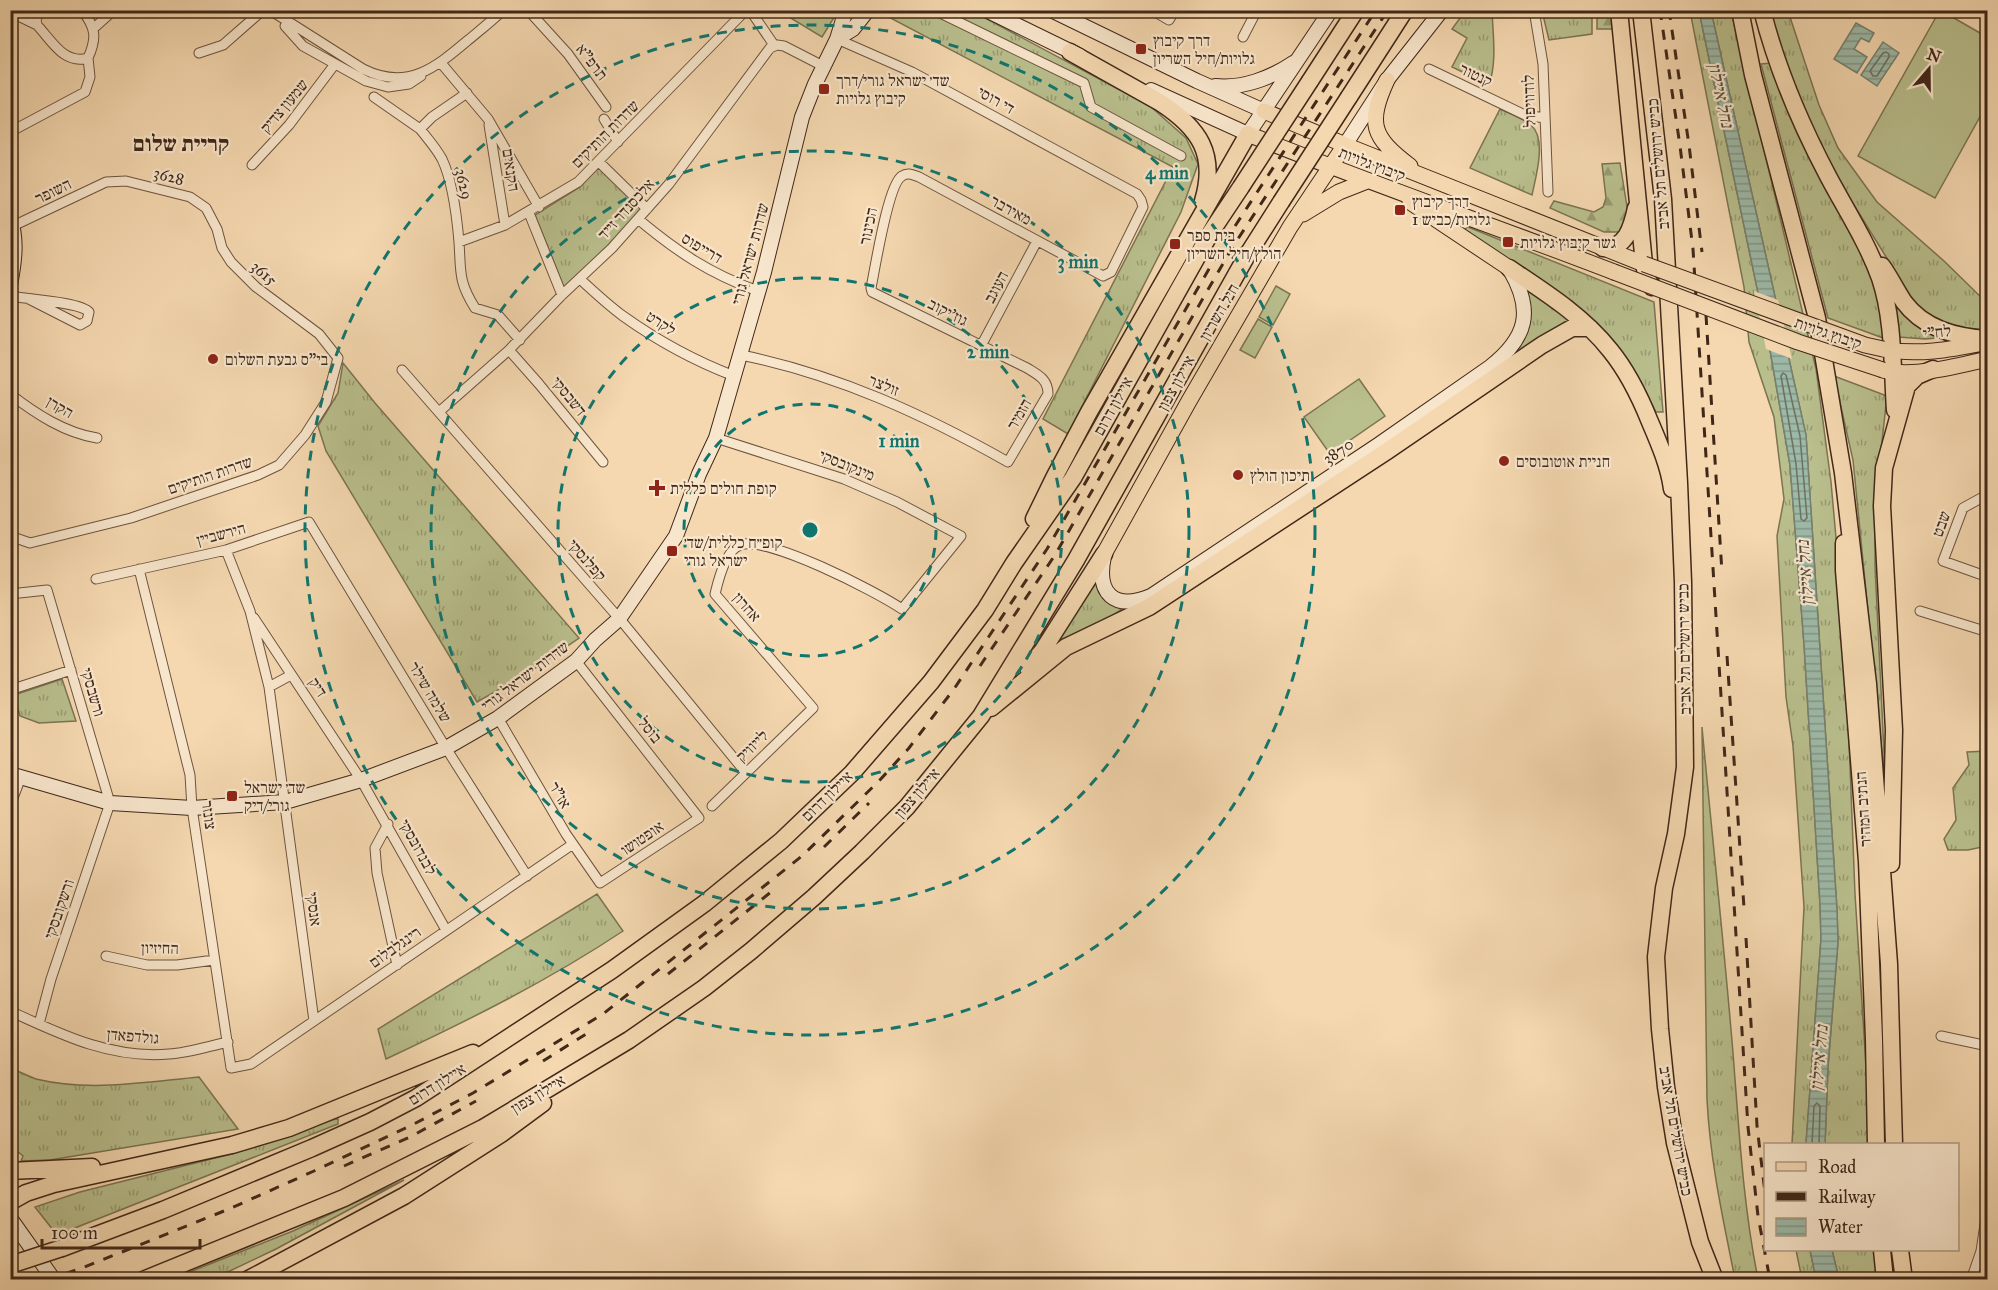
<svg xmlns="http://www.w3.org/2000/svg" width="1998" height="1290" font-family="'IM FELL Great Primer','Frank Ruhl Libre',serif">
<defs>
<pattern id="grass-tufts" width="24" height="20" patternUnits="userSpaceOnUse" patternTransform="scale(1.5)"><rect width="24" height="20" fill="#b9bf8d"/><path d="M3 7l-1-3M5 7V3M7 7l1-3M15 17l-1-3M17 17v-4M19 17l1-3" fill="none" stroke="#989b72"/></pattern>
<pattern id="forest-firs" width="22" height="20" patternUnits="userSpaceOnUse" patternTransform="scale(1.5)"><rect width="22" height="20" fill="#b9bf8d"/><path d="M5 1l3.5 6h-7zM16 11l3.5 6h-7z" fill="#989b72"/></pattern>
<pattern id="water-rules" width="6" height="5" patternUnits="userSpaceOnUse" patternTransform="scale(1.5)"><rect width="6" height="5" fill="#9dbaa8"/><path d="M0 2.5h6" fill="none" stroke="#819788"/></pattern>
</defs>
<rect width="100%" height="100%" fill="#f5d8b0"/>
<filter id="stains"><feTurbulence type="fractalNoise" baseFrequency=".00333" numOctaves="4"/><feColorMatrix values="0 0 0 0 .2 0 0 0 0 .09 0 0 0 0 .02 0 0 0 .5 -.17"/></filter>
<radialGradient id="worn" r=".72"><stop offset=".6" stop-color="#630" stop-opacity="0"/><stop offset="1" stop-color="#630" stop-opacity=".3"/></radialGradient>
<!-- grass -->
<path fill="url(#grass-tufts)" stroke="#7c7453" stroke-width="1.5" d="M883,10l89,1 178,95 36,32 12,26 -17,48 -113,222 -25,-15 130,-252 -292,-154z
M1466,10l29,1h-3c1,24 5,51 -3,74l-37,-18 15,-29 -15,-9z
M1542,11h50v23l-43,6z
M1690,11h9l71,339 20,115 14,179 16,260 1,35 -15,205h-14l12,-237 -11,-161 -7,-49 -9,-161 7,-37 -10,-82 -25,-75 -5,-55z
M1711,11h20l85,358 15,113 14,156 10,256 16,250h-46l3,-77 10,-125 -1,-32 -31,-475z
M1768,11h20l31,94 19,43 39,54 67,59 43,42v33l-43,-11 -25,-15 -93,-150 -29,-63z
M1772,63l90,183 17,48 7,45 -58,-21 -67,-254z
M1500,109c10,5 22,9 31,16 16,14 5,51 1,70l-62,-27z
M599,167l45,41 -79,82 -30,-75 45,-28z
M1468,227l186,75 9,110h-7l-24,-43 -170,-138z
M1522,281l56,40c-30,5 -53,28 -76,46 11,-18 33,-40 28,-63 -2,-8 -6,-16 -8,-23z
M1891,295l46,40v3l-12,1 -26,-2z
M343,363l32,40 204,235 -48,33 -54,31 -151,-251 -8,-25 20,-33z
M1834,376l53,20 -12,109v61l11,227 -33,-333z
M1096,575l29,32c-21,15 -41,26 -66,33z
M62,679l14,42 -37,2 -19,-7 -6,-21z
M1702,727c10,109 22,217 31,326 6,76 10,152 25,226h-23c-12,-60 -25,-118 -28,-180z
M1987,751v95l-19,4h-20l-4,-11 12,-19 -3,-32 16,-23 -2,-13z
M597,894l26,37c-75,50 -156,90 -237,128l-8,-30z
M10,1068c9,3 17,8 26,11 53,13 110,3 163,-2l39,52 -188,31 -29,1 2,-5 -12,-10z
M338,1118v6l-281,111 -22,-28 45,-15 155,-39z
M404,1180l-128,69 -63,30h-41l121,-48z
M1796,1250h14l6,29h-14z
M1832,1250h44l2,29h-39z"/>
<!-- forest -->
<path fill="url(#forest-firs)" stroke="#7c7453" stroke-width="1.5" d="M1597,11h14l1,18h-15z
M1620,163l9,56 -7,13h-18l-54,-24 4,-7 40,11 9,-5 3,-9 -4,-34z"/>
<!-- pitch -->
<path fill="#b9bf8d" stroke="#7c7453" stroke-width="1.5" d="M1940,10l47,27v67l-52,94 -77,-42z
M779,11h59l-16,26z
M1276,286l14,8 -17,31 -14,-8z
M1258,319l14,8 -17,31 -15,-8z
M1359,379l26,37 -55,38 -26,-37z"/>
<!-- water -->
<path fill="url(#water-rules)" stroke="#78806f" stroke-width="1.5" d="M1699,11h12l95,424 31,475 1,32 -10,125 -3,77h-19l15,-205 -1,-35 -16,-260 -14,-179 -20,-115z
M1856,23l18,10 -5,9 -8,-4 -7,11 13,8 -10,16 -23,-14z
M1883,42l16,11 -22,33 -16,-11z
M1810,1250h22l7,29h-23z"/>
<!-- pier -->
<path fill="#f5d8b0" d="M1754,291l24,9 14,59 -26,-10z"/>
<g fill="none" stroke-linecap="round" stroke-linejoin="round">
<!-- shore -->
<path stroke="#6e7160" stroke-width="1.5" d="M1886,52l3,2v3l-12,19h-4l-3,-5 13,-18z
M1783,373l3,2 14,61 7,82 -3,3 -3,-2 -5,-55 -15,-88z
M1812,1144l2,-38 3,-3 3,3 -1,38"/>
<defs>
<path id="street" d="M40,10l-4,10 1,5c15,16 27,40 51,33 9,-20 8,-30 -6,-48
M270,10l93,59c44,22 72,-1 104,-28 12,-10 25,-20 36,-31
M528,10l40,44 38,53
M750,10l24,35
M934,10l150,73 7,24 90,49
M1152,10l17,10 6,-10
M1534,10l9,54 5,128
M10,12l27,13
M285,26l18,20 63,35 22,6 21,-3 12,-8
M94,28l20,-18
M1243,37l14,-27
M199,53l24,-8 40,-35
M441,63l47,56 51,88
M1429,69l96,46 20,3
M467,93l-35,24 -12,12c8,10 16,19 22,30 10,21 15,59 17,83 2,29 -1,39 16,66l23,7 22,25
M374,97l46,32
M604,119l14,23
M489,125l16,100
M10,132l75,-40 5,-15 -2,-19
M599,162l48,47
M252,165l37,-40 46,-61
M529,213l33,82
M638,219c38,32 72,55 120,72
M459,242l46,-17 73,-43 168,-172
M580,279c14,13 28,26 43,37 35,25 72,45 111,60
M10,296c16,3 70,6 79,16l-2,9 -7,4 -51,-26
M981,346l56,-105
M509,350l30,34 64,78
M741,355c95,19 184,60 267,107l40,-68c0,-15 -10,-19 -21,-26l-155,-76 -1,-4c4,-19 17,-104 31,-112 6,-4 11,-1 17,1l184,99 8,-4 32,-65 -2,-7 -4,-6 -225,-122 -75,-33
M402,370l222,254 122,149
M10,394c26,20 55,39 87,44
M440,411l69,-61 53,-55 50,-47 57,-64 101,-136 7,-3 7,1 39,20
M1988,499l-5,-2 -20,11 -20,53 45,16
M10,536l20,7 101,-25 127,-43 21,-10 26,-30 21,-33 12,-44 -19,-24 -63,-47 -25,-25 -9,-14 -5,-19 -11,-21 -16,-11 -64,-16 -20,1 -93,44
M226,550l24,61 19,76 45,334
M139,569l51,206 2,33 39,260 20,-4 322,-220
M96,579l130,-29 83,-28 137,226 81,128
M10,594l37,-4 63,213 -59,176 -12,45
M1920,611l68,21
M254,618l107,162 85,150
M269,687l22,-12
M10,690l61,-20
M498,718l68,116 34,49 99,-65 -123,-157
M10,806l11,-29
M712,806l101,-98 -98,-114c3,-13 11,-44 25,-49 27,-10 137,47 162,64l59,-73 -64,-34 -53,-23 -128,-41
M388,824l-13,24 2,25 20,92
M106,956l41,9h30l37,-5
M10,1011c52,24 101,48 159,43 19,-1 40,-8 59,-12
M1941,1036l47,10
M1971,1280l10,-29 7,-47"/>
<path id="secondary" d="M986,10l94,46
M1051,10l146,71 67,30
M837,39l16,-10 15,-19
M1215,86c27,3 56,-8 78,-23
M1151,90l97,44 83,-124
M1345,145l42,-65 55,-70
M10,219c8,20 4,46 0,66
M1104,556c-8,38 10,55 47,40l227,-151 112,-78c37,-29 44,-56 20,-97
M10,774l100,29 82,5 93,-6 76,-22 85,-32 52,-30 78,-57 19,-21 24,-21 57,-83 23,-62 17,-36 48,-166 38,-155 13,-33 22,-45 9,-29
M10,1218l44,62
M10,1277l2,3"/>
<path id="primary" d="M1387,80c-20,44 -15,57 23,86
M1264,111l91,38 289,115
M1248,134c121,49 244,91 366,138
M1410,202l99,66
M1303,214l36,-22 28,-11
M1883,349c36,7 69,0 105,-7
M1883,370c29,8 75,-4 105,-11
M1104,554l85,-153 101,-174 55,-82"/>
<path id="highway" d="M1619,10l25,254 3,15 5,8
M1641,10l22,189 16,284 4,99 2,185 -9,67 -12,54 -8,69 4,72 6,58 9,56 25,99 15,38
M1740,10l13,65 64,243 26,155 25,211 21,280 5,180
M1762,10c15,59 38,113 66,166 18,34 39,66 52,102 14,42 12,88 15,132
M1070,52l91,51c38,25 56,51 42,98
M1310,81l46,-71
M1349,97l56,-87
M1603,248c23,1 29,-21 33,-40
M1882,266c8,11 14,24 22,36 20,27 52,35 84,37
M1509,268c36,24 74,48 101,82 18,22 30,47 40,72 9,21 19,44 22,67
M1034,519l21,-43 34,-64 159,-278
M1844,543v27l23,291 7,178 2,105
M1028,668l15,-18 61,-96
M991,708l75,-61 83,-40 238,-156 155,-106 30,-17h18
M1891,864l3,-134 -12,-224 2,-38 23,-82 10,-10 16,-7
M10,1171l82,-4
M10,1202l16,-9 28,-9 178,-39 57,-17 184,-75
M62,1248l101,-38 149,-62 58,-26 46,-24 196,-128 93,-67 76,-62 71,-68 79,-91 54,-72 29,-47 59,-85 138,-246 30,-45
M1882,1250l3,30
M1900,1250l4,30
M143,1280l201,-82 139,-70 146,-88 75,-52 47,-37 63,-54 48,-45 45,-45 74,-91 95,-156 170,-303 35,-55
M247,1280l157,-84 97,-62 42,-31"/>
</defs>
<!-- street casing -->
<use href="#street" stroke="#6d543f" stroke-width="11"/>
<!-- secondary casing -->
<use href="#secondary" stroke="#402819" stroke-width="16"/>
<!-- primary casing -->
<use href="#primary" stroke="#402819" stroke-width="17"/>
<!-- highway casing -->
<use href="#highway" stroke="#402819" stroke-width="19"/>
<!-- street -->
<use href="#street" stroke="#f8e6cc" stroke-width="9"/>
<!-- secondary -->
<use href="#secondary" stroke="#f8e6cc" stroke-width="14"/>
<!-- primary -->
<use href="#primary" stroke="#f5d8b0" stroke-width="15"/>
<!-- highway -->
<use href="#highway" stroke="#f5d8b0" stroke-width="16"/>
<!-- rail -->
<path stroke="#402819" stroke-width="3" stroke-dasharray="10 10" stroke-linecap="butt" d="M1660,10l20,136 13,103 55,878 10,89 12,64
M1669,10l20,135 13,107
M1706,315l16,258
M1727,656l17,252
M980,666l75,-111 177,-307 156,-238
M824,847l45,-44
M1746,938l11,188 9,75
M668,974l103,-82
M543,1061l43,-27
M344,1166l66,-29 66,-36
M47,1280l35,-12 147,-59 85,-38 96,-45 63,-33 130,-79 199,-158 77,-75 30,-33 45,-59 93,-140 177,-306 152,-233"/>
<defs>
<path id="primary-bridge" d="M1644,264l221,81 18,4
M1614,272l184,70 85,28"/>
<path id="highway-bridge" d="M1241,187l69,-106
M1281,202l68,-105
M10,1265l52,-17"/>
</defs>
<!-- primary-bridge casing -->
<use href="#primary-bridge" stroke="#402819" stroke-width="17" stroke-linecap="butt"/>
<!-- highway-bridge casing -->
<use href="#highway-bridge" stroke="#402819" stroke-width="19" stroke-linecap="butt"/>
<!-- primary-bridge -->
<use href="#primary-bridge" stroke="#f5d8b0" stroke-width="15"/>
<!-- highway-bridge -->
<use href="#highway-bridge" stroke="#f5d8b0" stroke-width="16"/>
</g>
<!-- distance rings -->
<g fill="none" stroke="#0f766e" stroke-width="3" stroke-dasharray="10 8">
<circle cx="810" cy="530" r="126"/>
<circle cx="810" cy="530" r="252"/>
<circle cx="810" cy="530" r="379"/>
<circle cx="810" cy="530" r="505"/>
</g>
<!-- markers -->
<g fill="#8f2418" stroke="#f8e6cc" stroke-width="2">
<rect x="1135" y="43" width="12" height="12" rx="3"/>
<rect x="818" y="83" width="12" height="12" rx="3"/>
<rect x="1394" y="204" width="12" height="12" rx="3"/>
<rect x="1502" y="236" width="12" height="12" rx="3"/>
<rect x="1169" y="238" width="12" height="12" rx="3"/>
<circle cx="213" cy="359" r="6"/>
<circle cx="1504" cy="461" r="6"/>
<circle cx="1238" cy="475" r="6"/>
<path d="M654 479h6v6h6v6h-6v6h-6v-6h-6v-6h6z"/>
<rect x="666" y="545" width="12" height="12" rx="3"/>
<rect x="226" y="790" width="12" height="12" rx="3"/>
</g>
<g text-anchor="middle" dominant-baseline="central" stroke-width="4.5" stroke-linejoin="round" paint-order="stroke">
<!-- poi labels -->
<g font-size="16" fill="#402819" stroke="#f8e6cc" text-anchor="start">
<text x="1153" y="40">דרך קיבוץ<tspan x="1153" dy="18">גלויות/חיל השריון</tspan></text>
<text x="836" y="80">שד׳ ישראל גורי/דרך<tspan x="836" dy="18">קיבוץ גלויות</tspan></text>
<text x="1412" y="201">דרך קיבוץ<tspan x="1412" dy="18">גלויות/כביש 1</tspan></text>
<text x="1187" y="235">בית ספר<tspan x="1187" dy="18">הולץ/חיל השריון</tspan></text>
<text x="1520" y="242">גשר קיבוץ גלויות</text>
<text x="225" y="359">בי"ס גבעת השלום</text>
<text x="1516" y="461">חניית אוטובוסים</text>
<text x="1250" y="475">תיכון הולץ</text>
<text x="670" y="488">קופת חולים כללית</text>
<text x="684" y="542">קופ״ח כללית/שד׳<tspan x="684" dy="18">ישראל גורי</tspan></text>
<text x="244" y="787">שד׳ ישראל<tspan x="244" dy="18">גורי/דיק</tspan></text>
</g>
<!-- street labels -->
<g font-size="16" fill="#402819" stroke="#f8e6cc">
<text transform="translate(592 62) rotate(53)">תרפ"א</text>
<text transform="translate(1476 75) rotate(25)">קנטור</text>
<text transform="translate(996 100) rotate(29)">די רוסי</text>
<text transform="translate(1529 101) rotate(-92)">לודוויפול</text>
<text transform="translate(284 106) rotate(-50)">שמעון צדיק</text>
<text transform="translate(605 134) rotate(-45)">שדרות הותיקים</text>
<text transform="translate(1372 164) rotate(21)">קיבוץ גלויות</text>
<text transform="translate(1658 164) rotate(-95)">כביש ירושלים תל אביב</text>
<text transform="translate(511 170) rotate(81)">הקנאים</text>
<text transform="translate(169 176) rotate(15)">3628</text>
<text transform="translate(464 184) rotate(77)">3629</text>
<text transform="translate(53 191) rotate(-26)">השופר</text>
<text transform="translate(626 209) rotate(-48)">אלכסנדר זייד</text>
<text transform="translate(1011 210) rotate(29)">מאירבר</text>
<text transform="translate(868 226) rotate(-78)">הכינור</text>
<text transform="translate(702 248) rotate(31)">דרייפוס</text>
<text transform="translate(750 254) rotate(-75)">שדרות ישראל גורי</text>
<text transform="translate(264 273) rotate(41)">3615</text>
<text transform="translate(996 287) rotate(-62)">העוגב</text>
<text transform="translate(948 312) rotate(27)">גוז'יקוב</text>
<text transform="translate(1219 312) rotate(-60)">חיל השריון</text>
<text transform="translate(661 323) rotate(33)">לקרט</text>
<text transform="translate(1937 332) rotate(-7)">לח"י</text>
<text transform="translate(1828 333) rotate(19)">קיבוץ גלויות</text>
<text transform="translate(1176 383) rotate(-61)">איילון צפון</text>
<text transform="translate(884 385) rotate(23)">זולצר</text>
<text transform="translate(569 396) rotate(51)">דשבסקי</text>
<text transform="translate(1113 406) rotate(-61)">איילון דרום</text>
<text transform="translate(60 407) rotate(30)">הקרן</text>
<text transform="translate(1019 414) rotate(-60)">הזמיר</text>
<text transform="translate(1338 451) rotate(-34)">3870</text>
<text transform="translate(847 465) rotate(22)">מינקובסקי</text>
<text transform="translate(210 475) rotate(-19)">שדרות הותיקים</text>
<text transform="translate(1941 524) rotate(-70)">שבט</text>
<text transform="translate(221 534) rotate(-15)">הירשביין</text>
<text transform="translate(587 560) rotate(49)">קפלנסקי</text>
<text transform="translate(747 607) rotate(49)">אחרון</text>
<text transform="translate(1684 649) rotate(-91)">כביש ירושלים תל אביב</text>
<text transform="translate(525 676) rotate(-37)">שדרות ישראל גורי</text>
<text transform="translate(318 687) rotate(56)">דיק</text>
<text transform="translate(93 692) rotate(74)">ורשבסקי</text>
<text transform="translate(430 692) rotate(59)">שלמה שילר</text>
<text transform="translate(650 730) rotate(52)">בוסל</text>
<text transform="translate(752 746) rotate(-44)">לייוויק</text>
<text transform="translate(917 793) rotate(-49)">איילון צפון</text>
<text transform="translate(560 795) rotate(59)">אז"ר</text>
<text transform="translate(827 796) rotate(-44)">איילון דרום</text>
<text transform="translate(1863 809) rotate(-94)">הנתיב המהיר</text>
<text transform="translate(209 815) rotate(83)">צונזר</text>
<text transform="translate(642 838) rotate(-34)">אופטושו</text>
<text transform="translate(418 847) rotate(61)">לבנדובסקי</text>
<text transform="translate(59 909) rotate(-71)">ורשקובסקי</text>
<text transform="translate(314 909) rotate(83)">אנסקי</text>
<text transform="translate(395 947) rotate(-35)">רינגלבלום</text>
<text transform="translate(160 948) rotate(1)">החיזיון</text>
<text transform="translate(133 1036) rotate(5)">גולדפאדן</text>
<text transform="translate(437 1084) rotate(-32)">איילון דרום</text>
<text transform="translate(538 1094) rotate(-31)">איילון צפון</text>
<text transform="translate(1676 1131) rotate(80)">כביש ירושלים תל אביב</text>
</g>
<!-- water labels -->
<g font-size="18" font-style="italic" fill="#574c3d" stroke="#f8e6cc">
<text transform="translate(1721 95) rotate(78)">נחל איילון</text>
<text transform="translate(1805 573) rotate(-94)">נחל איילון</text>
<text transform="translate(1819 1058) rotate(-85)">נחל איילון</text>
</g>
<!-- district labels -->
<g font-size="22" font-weight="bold" fill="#402819" stroke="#f8e6cc">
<text x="181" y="143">קריית שלום</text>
</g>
</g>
<circle cx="810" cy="530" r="9" fill="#0f766e" stroke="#f8e6cc" stroke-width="3"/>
<g font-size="18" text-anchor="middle" font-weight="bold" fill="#0f766e" stroke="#f8e6cc" stroke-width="4.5" stroke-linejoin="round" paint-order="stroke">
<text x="1167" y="179">4 min</text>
<text x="1078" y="268">3 min</text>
<text x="988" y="358">2 min</text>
<text x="899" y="447">1 min</text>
</g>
<!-- margin -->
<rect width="1998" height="1290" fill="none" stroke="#f5d8b0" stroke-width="36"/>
<rect x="12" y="12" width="1974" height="1266" fill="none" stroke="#402819" stroke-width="3"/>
<rect x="18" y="18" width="1962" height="1254" fill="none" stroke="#402819" stroke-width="1.5"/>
<!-- legend -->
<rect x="1764" y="1143" width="195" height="108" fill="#f8e6cc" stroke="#ae9a84" stroke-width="1.5"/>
<rect x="1776" y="1162" width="30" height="9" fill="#f5d8b0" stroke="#ae9a84" stroke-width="1.5"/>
<text x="1818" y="1173" font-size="18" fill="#402819">Road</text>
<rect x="1776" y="1192" width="30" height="9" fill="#402819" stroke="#ae9a84" stroke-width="1.5"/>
<text x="1818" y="1203" font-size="18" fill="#402819">Railway</text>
<rect x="1776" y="1218" width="30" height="18" fill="url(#water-rules)" stroke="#ae9a84" stroke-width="1.5"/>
<text x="1818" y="1233" font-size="18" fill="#402819">Water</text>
<!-- north arrow -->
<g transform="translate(1929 69) rotate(20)" stroke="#f8e6cc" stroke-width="4.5" paint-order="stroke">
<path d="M0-4.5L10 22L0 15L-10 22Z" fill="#402819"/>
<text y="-9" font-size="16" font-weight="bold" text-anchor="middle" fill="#402819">N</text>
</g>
<!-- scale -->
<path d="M42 1239v9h158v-9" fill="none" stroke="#402819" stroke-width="3"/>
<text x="51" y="1239" font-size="18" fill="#402819" stroke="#f8e6cc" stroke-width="4.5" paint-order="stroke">100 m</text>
<rect width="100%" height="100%" filter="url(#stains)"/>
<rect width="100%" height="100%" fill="url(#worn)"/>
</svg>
